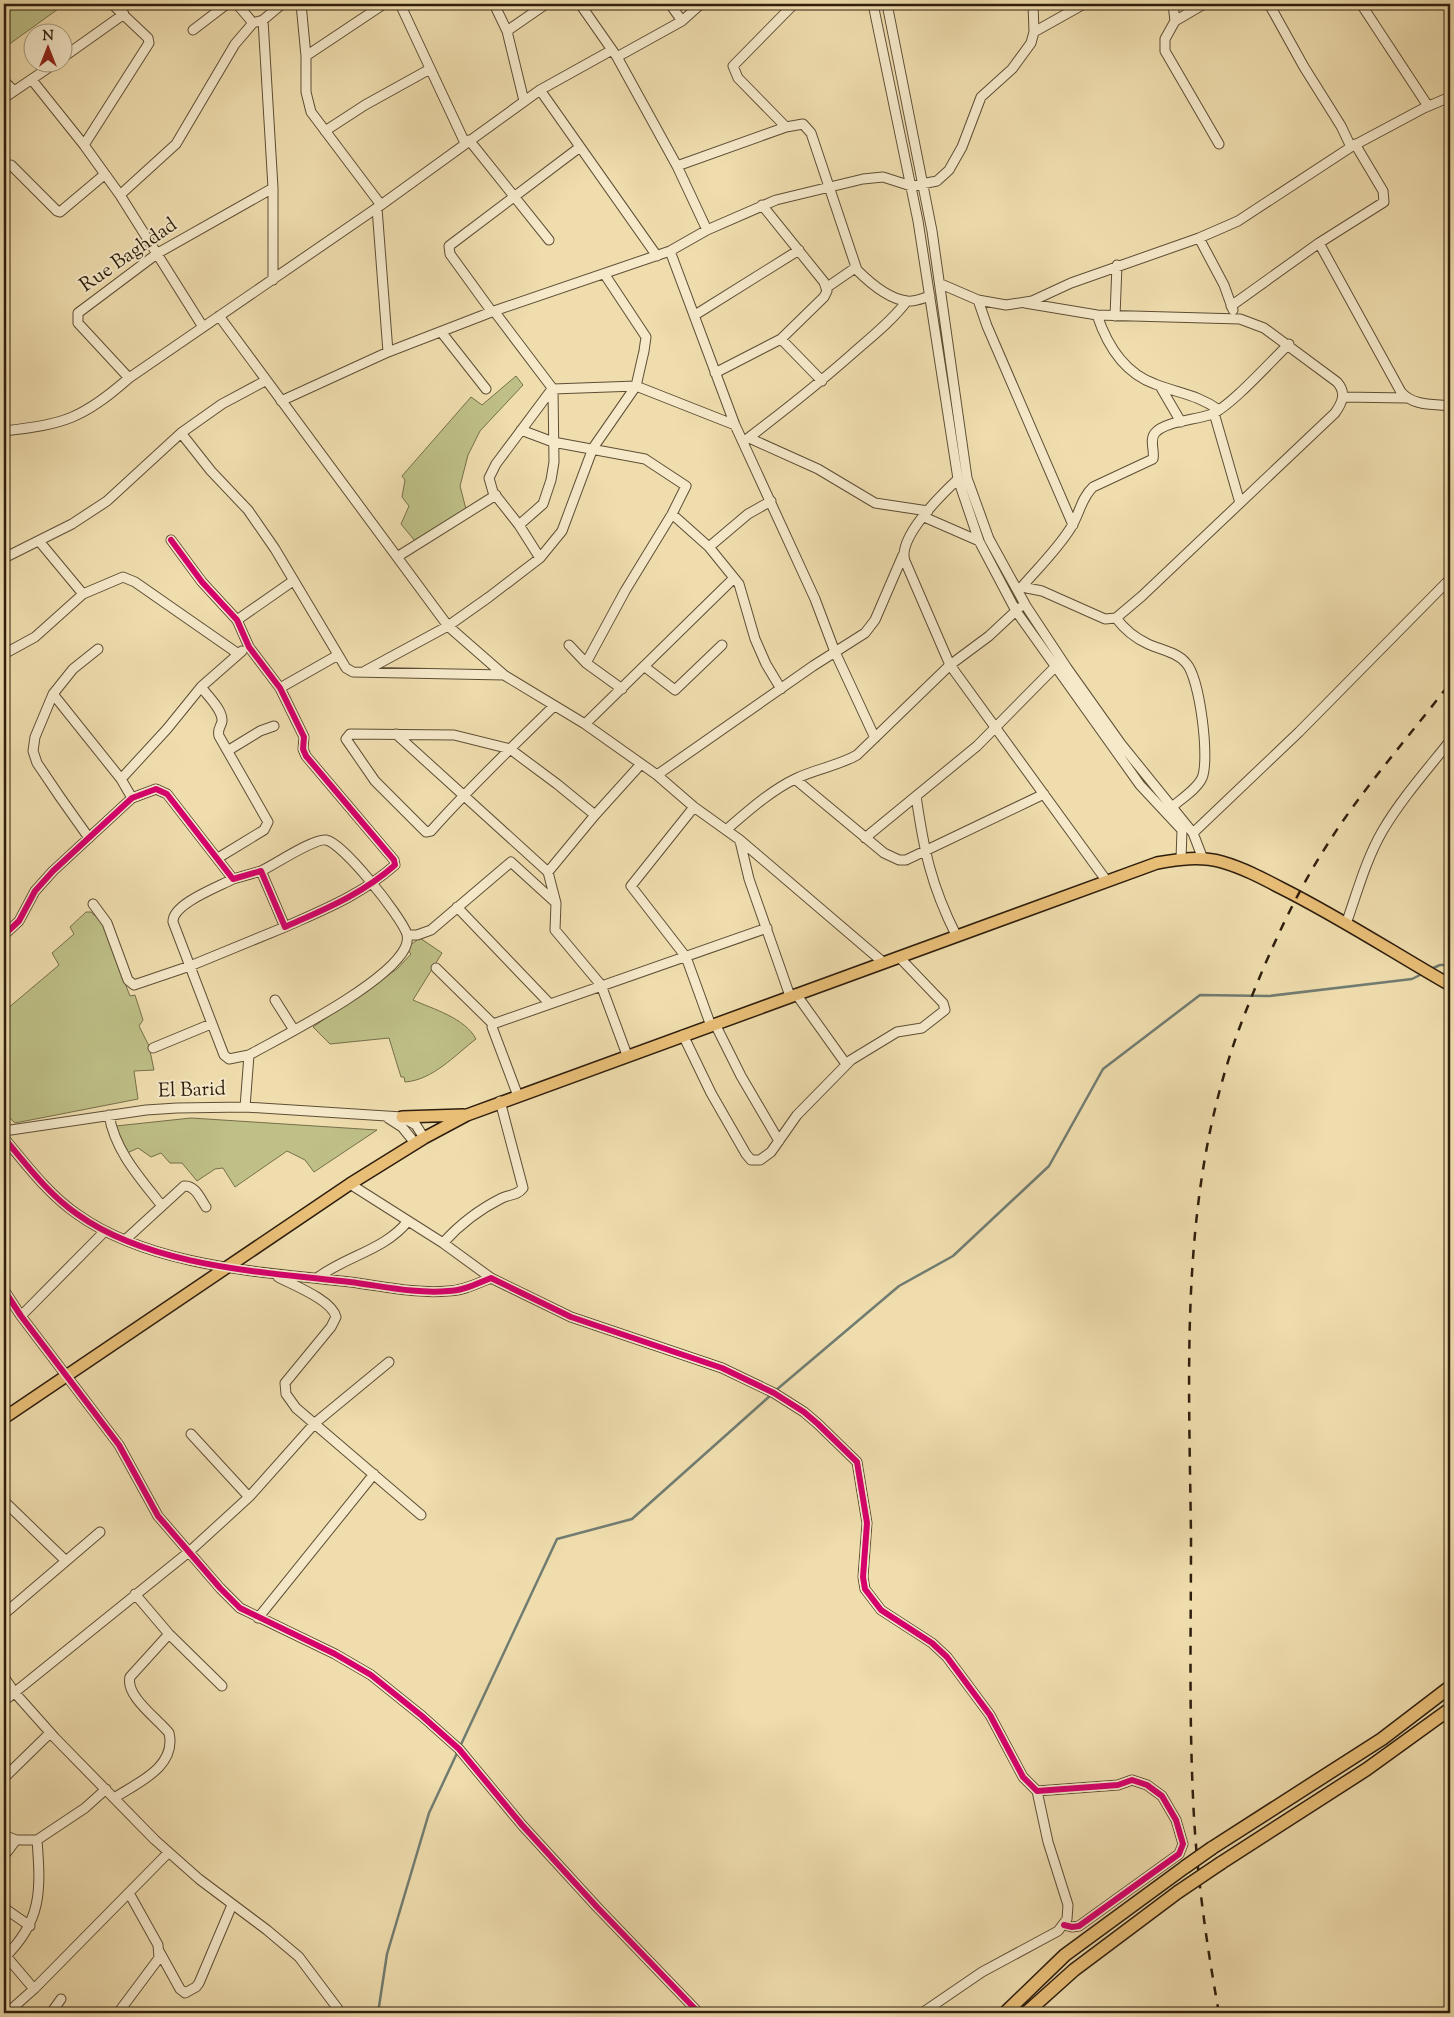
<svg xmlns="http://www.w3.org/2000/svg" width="1454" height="2017" font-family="'Sorts Mill Goudy',serif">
<rect width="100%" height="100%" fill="#efddae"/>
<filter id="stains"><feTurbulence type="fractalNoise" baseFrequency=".004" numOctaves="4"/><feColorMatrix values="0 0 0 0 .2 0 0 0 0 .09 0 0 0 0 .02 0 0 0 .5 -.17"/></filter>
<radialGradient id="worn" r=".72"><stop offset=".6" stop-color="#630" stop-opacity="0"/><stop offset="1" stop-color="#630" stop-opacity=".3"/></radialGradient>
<!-- green -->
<path fill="#bec087" stroke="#766f4a" d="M4,4h61l-61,44z
M516,376l7,9 -43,46 -12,24 -8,31 6,23 -51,32 -14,-17 8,-18 -7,-9 3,-17 -3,-4 69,-79 11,8z
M86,912h5l17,16 5,24 17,44 5,-1 8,25 -4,6 10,20 5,24 -20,1 4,28 -123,24 -11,-11v-106l3,3 52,-44 -7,-12 22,-19 -4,-7z
M420,938l22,15 -29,47c20,9 52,18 63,39 -21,16 -43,41 -71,43l-1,-5h-3l-12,-39 -59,6 -17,-17 84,-58 14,-15 -5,-6z
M191,1118l186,12 -63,42 -9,-12 -18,-9 -52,36 -12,-19 -8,1 -18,12 -15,-18h-12l-9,-10 -10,4 -13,-9 -13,6 -9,-28z"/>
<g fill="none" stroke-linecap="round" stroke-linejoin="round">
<!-- stream -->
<path stroke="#717c71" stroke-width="2.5" d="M1431,969l9,-4h10
M775,1391l124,-105 54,-30 96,-90 54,-97 97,-74 69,1 143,-17 12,-6
M378,2013l9,-59 42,-141 128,-274 75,-20 139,-124"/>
<defs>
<path id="minor" d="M237,4l16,19
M301,4l5,52v36l5,20 70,93
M400,4l65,139
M494,4l13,27 17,70
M580,4l37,53 60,109 30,64
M670,4l12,17
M873,4l45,217 40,258 21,62 37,70 124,174 42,45 -1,29
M887,4l45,227 35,247 22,61 37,67 41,62 54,76 72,89 10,26
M1173,4l2,17 -10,18v12l54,93
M1269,4l35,63 37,59 10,21
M1361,4l67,102
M263,20l10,168v92
M1175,21l29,-17
M193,30l34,-26
M507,31l39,-27
M1034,32l50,-28
M306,56l78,-52
M617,57l65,-36 19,-17
M62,58l62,-44
M32,80l52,65 36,50 83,132
M4,81l9,9
M540,90l117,166
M4,98l53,-36
M786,127l-48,-49 -5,-12 61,-62
M325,131l40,-26 65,-36
M469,140l80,100
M84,145l65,-102 -1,-5 -36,-34
M11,165l46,46 3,1 44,-37
M677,166l109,-39 17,-3 8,9 46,137c12,12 31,29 50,31 7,1 16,-3 23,-5
M120,195l56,-51 59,-100 18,-21 10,-3 19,-16
M377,208l11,144
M1199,238l25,47 9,25
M1319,243l82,149c12,14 32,12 49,14
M670,251l65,174 80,174 20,53 40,86
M941,284l37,16 28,5 26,-4 39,-18 128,-45 39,-17 113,-74 73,-39 26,-11
M826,288l29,-20
M978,300l9,26 86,199
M1231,306l88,-63 65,-41 -1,-11 -28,-47
M494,311l59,78 1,73 -3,18 -8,24 -24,21
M492,312l-42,-58 -1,-8 131,-99
M695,315l104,-65
M1097,315c10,30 27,58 58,69 25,10 41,10 64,26
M219,316l229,310 56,49 81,49 72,51 37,32 46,33 144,123
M1115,316l2,-51
M442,333l44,56
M781,339l41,42
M715,373l66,-34 43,-42 3,-6 -3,-9 -62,-77
M129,378l-51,-55v-10l80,-60 115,-65
M1160,386l21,36
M553,389l83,-3 99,39
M1343,397l63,1
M281,401l107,-49 106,-41 176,-60 37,-21 69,-30 87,-21 20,-2 28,9 26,-5 12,-11 13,-23 19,-50 31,-28 19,-26 3,-11 -1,-28
M1214,413l26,90
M521,430l32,12 92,17 41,27 -14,28 -47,77 -39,72
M4,431c61,-7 78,-12 125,-53l252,-173 159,-115 72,-40
M181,433l30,38 37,39 27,39 71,119 7,4 151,3
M749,438l69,31 57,34 53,8
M743,442c37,-28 74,-57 109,-88 19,-17 39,-32 55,-53
M958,479c-17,16 -61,59 -53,82l45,104 156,215
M672,514l37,33 30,37 16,55 11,25 15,25
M924,517l55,24
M39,541l44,53
M709,547l39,-33 23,-13
M397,557l99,-62
M4,558l68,-34 35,-23 74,-68 41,-29 43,-23
M540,558l-21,-33 -26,-33 -4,-14 7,-14 56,-75
M1022,587l20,4 63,28 11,-1 26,-22 193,-183c7,-10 12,-20 2,-31l-73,-54 -24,-9 -143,-4 -72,-12
M1020,589c17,-20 36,-38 50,-60 9,-13 11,-31 23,-42l60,-28c2,-8 -4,-19 2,-26 10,-12 42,-13 57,-19 20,-9 59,-53 77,-70
M1116,618c9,12 19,20 32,26 13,6 29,8 38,19 14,15 24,97 16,115 -5,11 -21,21 -30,29
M237,620l56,-39
M569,645l17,18 36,26
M4,654l31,-17 48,-43 40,-17 12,5 102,71
M645,667l30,23 47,-45
M365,671l83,-45 41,-29 51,-39 22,-27 31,-83 43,-62 8,-35 2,-14 -41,-62
M201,687c6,8 22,23 21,34 -1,6 -5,8 -3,15l49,86 -4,8 -46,28
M280,688l58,-33
M53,694l68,85 11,19
M554,706c-42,41 -84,81 -123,125l-5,1 -51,-51 -29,-42 4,-5 104,1 56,14 47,35 38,31
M585,724l148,-145
M396,734l152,138 8,31 -1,27 46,55 26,70
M229,750l31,-19 14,-5
M657,775l156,-109 52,-33 10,-13 28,-65
M121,779l46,-50 34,-42 41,-36
M795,779l89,74 15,7h7l138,-66
M916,796c8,55 15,89 40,139
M694,807l-63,79 55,71 25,69
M726,830c21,-18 44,-39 69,-51 20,-10 43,-13 62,-24l93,-90 39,-29 30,-28
M1193,833l106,-101 151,-153
M89,838l-29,-41 -23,-34 -4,-12 2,-14 18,-43 20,-25 25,-20
M865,838l112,-92 79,-80
M740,841l9,38 41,117
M548,872l47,-57 46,-51
M233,879c-15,8 -61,25 -60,43l51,133 5,4 20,-4
M93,904l14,19 21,57 6,5 56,-19 95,-39
M457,907l93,97
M1346,924c11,-31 20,-65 37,-94 19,-32 44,-60 67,-89
M4,935l15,-14 16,-30 18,-20 79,-73 24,-9 11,5 66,85 28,-8 24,56c40,-18 76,-32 110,-62l-1,-5 -88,-104 -3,-7 1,-12 -24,-49 -31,-41 -12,-27 -35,-38 -31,-42
M407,935h10l14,-5 80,-68 45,41
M436,968l57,56 -1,3 26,69
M796,994l50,70
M275,1000l19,30
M493,1024l274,-96
M715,1024l26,52 38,65
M683,1035l28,58 35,61 5,6h9l11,-8 26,-37 54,-55 46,-28 25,-4 23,-18 -2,-7 -44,-46
M153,1048l58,-24
M245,1107l4,-52c38,-21 138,-71 156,-107 2,-4 3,-9 2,-14 -7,-19 -64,-91 -81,-94 -12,-2 -52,25 -65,31
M109,1115c6,36 31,63 53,91
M388,1118l14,9 13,16
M4,1131l142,-21 31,-2 68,-1 157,10 14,8 8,13
M4,1138c22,26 44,56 73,76 74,53 186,58 273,68 32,4 66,12 98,9 15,0 30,-8 43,-13l80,39 151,51 52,25 30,19 14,12 39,38 10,61 -4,54 2,12 16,21 51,33 15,14 43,58 33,62 14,14 81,-6 14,-5 15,5 15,11 14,24 7,24 -4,10 -100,72 -7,1 -8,-2
M350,1184l93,59 48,35
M125,1240l59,-54c11,-1 16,12 22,21
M443,1243c17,-19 37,-34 59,-45 8,-4 15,-2 21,-10l-23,-87
M278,1277c15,8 54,23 58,40l-5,10 -46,56 1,11 10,14 125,107
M317,1278c29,-22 68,-28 91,-57
M4,1290l17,26 98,129 39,71 62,72 20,20 95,46 36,21 51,41 37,33 63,76 75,82 102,106
M21,1316l84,-85
M191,1434l58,63
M4,1501l62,60
M135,1594l34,40 53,52
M4,1614l96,-82
M258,1618l116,-144
M4,1677l11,16 40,45 100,102 44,39 68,51 32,27 42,56
M4,1701l186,-150 59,-54 66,-74 74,-61
M4,1778l46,-45
M114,1798c23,-15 63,-31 55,-65 -11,-14 -44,-37 -39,-56l39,-43
M4,1835l12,5
M4,1856l12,-16h21l48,-32 21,-19
M4,1908l26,18
M159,1951l21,38 5,4 11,-6 3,-4 33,-78
M6,1956l28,33
M4,1958c38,-37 37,-67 33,-118
M7,2013l27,-24 134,-136
M51,2013l10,-14
M118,2013l41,-55 -1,-13 -29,-52
M922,2013l60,-41 76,-41 9,-12 1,-14 -20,-63 -11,-51"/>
<path id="major" d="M402,1117l61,-2
M4,1418l346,-234 74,-46 43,-23 690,-252c22,-4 43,-7 65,-1 21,6 40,16 59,26 58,29 113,65 169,97"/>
<path id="highway" d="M1212,1848l170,-109 68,-52
M1221,1863l146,-94 83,-60
M1005,2013l60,-58 120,-88
M1026,2013l48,-43 104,-78"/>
</defs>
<!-- minor casing -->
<use href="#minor" stroke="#5e4e35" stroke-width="11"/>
<!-- major casing -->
<use href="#major" stroke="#2e1e0d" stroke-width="14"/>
<!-- highway casing -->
<use href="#highway" stroke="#2e1e0d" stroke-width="15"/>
<!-- minor -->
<use href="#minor" stroke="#f5e9ca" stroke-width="9"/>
<!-- major -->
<use href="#major" stroke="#e8be77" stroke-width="11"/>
<!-- highway -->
<use href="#highway" stroke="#e8be77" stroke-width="12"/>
<!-- rail -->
<path stroke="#2e1e0d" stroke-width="2.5" stroke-dasharray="9 9" stroke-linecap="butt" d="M1219,2013c-13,-71 -23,-143 -26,-216 -4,-87 -2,-174 -2,-260 -2,-177 -13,-353 53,-521 23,-59 49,-118 83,-171 35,-56 83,-109 123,-162"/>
<defs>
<path id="highway-bridge" d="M1185,1867l27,-19
M1178,1892l43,-29"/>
</defs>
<!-- highway-bridge casing -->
<use href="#highway-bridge" stroke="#2e1e0d" stroke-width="15" stroke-linecap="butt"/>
<!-- highway-bridge -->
<use href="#highway-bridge" stroke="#e8be77" stroke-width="12"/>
<defs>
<path id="cycleway" d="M4,935l15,-14 16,-30 18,-20 79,-73 24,-9 11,5 66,85 28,-8 24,56c40,-18 76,-32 110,-62l-1,-5 -88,-104 -3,-7 1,-12 -24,-49 -31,-41 -12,-27 -35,-38 -31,-42
M4,1138c22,26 44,56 73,76 74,53 186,58 273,68 32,4 66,12 98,9 15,0 30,-8 43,-13l80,39 151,51 52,25 30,19 14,12 39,38 10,61 -4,54 2,12 16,21 51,33 15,14 43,58 33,62 14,14 81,-6 14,-5 15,5 15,11 14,24 7,24 -4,10 -100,72 -7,1 -8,-2
M4,1290l17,26 98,129 39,71 62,72 20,20 95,46 36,21 51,41 37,33 63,76 75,82 102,106"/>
</defs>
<!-- cycleway casing -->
<use href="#cycleway" stroke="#f5e9ca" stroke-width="9"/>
<!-- cycleway -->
<use href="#cycleway" stroke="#d6006c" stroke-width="6"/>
</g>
<g text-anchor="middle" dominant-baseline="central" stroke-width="4" stroke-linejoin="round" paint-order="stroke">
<!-- street labels -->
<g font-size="20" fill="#2e1e0d" stroke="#f5e9ca">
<text transform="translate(129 256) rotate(-35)">Rue Baghdad</text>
<text transform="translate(192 1091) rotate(-2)">El Barid</text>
</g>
</g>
<!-- margin -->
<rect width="1454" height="2017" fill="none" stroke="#efddae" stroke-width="20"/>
<rect x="5" y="5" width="1444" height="2007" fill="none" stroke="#2e1e0d" stroke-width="2.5"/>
<rect x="10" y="10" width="1434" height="1997" fill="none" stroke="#2e1e0d"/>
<!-- north arrow -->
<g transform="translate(48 48)"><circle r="24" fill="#f5e9ca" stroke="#a5987e"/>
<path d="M0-4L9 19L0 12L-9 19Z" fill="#8f2418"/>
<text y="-8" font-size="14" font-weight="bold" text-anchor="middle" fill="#2e1e0d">N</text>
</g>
<rect width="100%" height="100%" filter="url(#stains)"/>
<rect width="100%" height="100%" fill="url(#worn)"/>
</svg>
